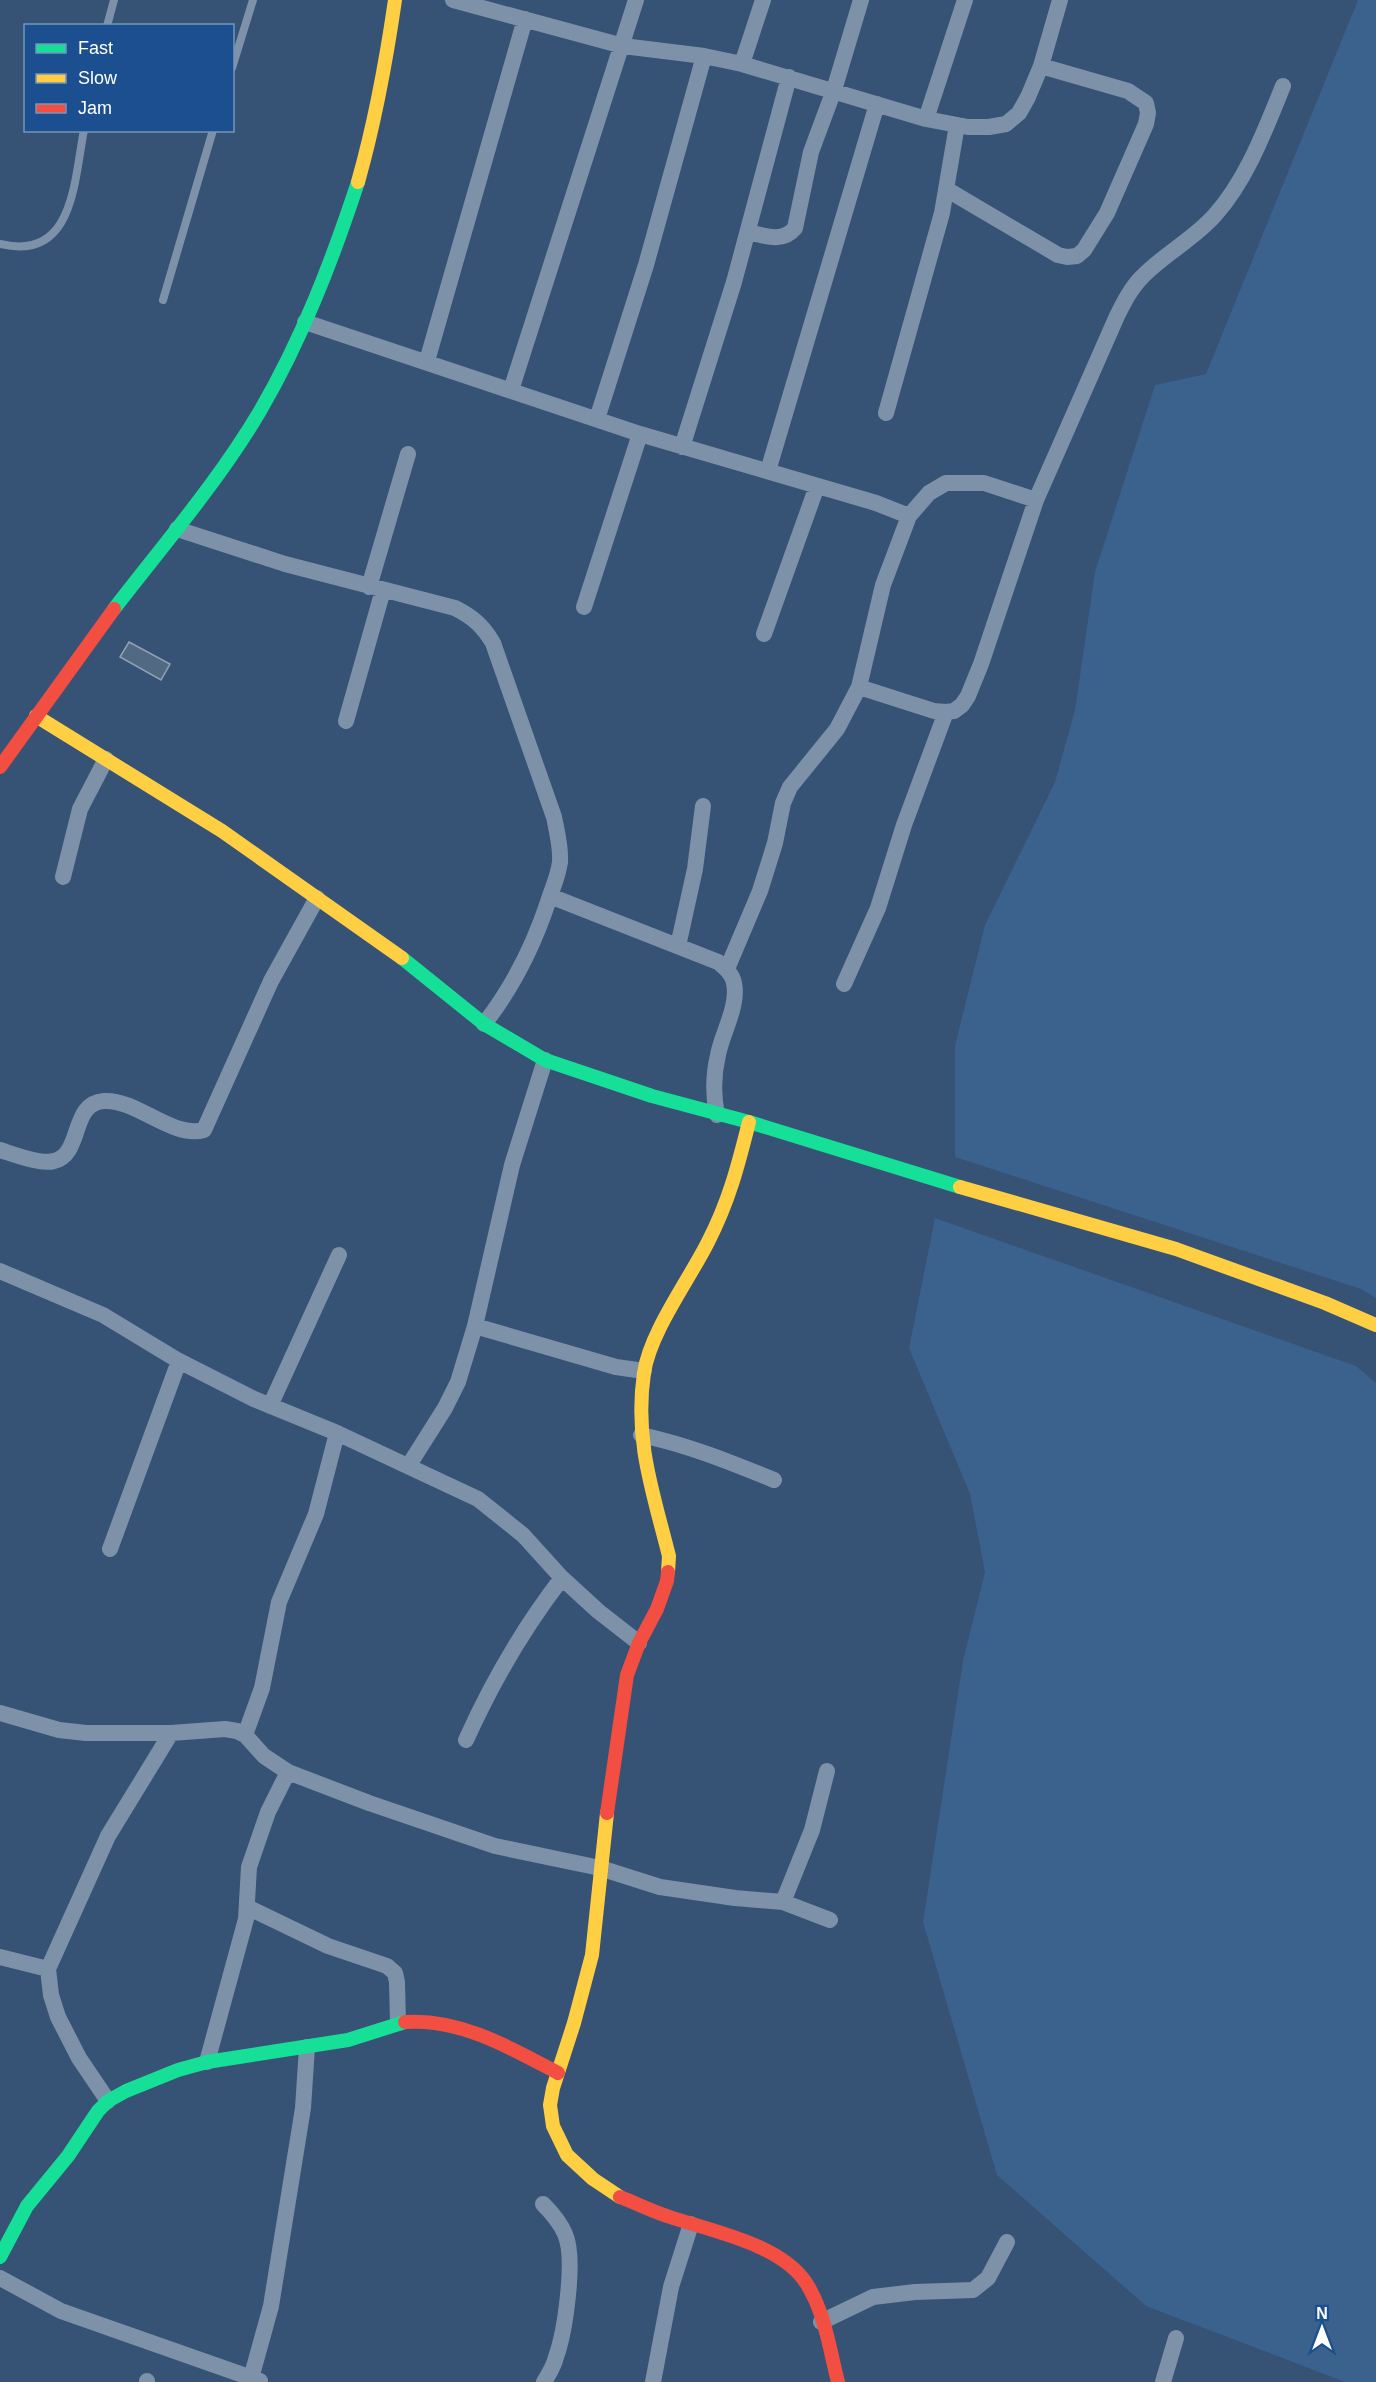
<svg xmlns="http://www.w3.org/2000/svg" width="1376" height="2382" font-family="Arial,sans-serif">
<rect width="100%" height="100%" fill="#365274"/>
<!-- water -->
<path fill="#3b618d" d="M1358,0h18v1298l-15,-9 -406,-132v-111l30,-121 70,-143 20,-72 20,-138 60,-187 51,-11z
M935,1218l421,148 20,17v999h-31l-199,-76 -149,-131 -74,-253 40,-261 22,-89 -15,-78 -61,-146z"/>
<!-- building -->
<path fill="#526984" stroke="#92a2b6" stroke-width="1.5" d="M129,642l41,22 -9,16 -41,-23z"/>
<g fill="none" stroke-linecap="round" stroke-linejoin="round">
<!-- lane -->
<path stroke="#7d92a8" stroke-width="8" d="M107,26l7,-26
M232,68l21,-68
M0,244c74,18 74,-63 84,-114
M163,300l50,-170"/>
<!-- street -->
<path stroke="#7d92a8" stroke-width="16" d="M453,0l170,46 81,10 38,8 184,55 42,8h21l17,-3 13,-11 9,-16 13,-31 19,-66
M742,64l21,-64
M926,119l39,-119
M946,189l112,66 9,2 10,-1 7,-6 23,-37 39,-89 2,-11 -2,-10 -18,-12 -87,-25
M748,232c17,4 35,11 47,-4l16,-76 23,-62 27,-90
M305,322l335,112 236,69 33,13
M427,361l98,-342
M511,390l125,-390
M886,413l56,-200 15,-88
M597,419l49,-154 58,-209
M682,447l52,-165 55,-205
M768,471l109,-367
M177,529l108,35 170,44c18,9 28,18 38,35l61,174c3,15 7,30 6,45 -2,15 -8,27 -12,40 -15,45 -35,85 -64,122
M369,587l39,-133
M584,607l56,-173
M764,634l53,-148
M859,687l75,24 12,1 8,-1 8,-6 6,-9 13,-32 55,-164 81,-184c7,-14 14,-28 25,-39 22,-23 52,-38 73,-62 32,-36 50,-85 68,-129
M346,721l37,-131
M63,877l17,-68 26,-50
M550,896l168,66c7,6 14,11 16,21 5,23 -12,50 -16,72 -5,21 -5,40 -1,60
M678,946l17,-77 8,-63
M727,969l33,-78 15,-48 8,-40 7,-16 47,-58 22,-42 24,-102 26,-69 20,-23 17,-10h38l52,17
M844,984l34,-76 26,-83 42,-113
M0,1150c13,4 41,15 54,11 29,-7 16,-58 50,-60 33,-2 68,38 100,29l67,-149 46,-83
M0,1271l103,44 76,46 75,38 83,34 141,66 45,36 39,43 36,33 41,32
M475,1326l141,41 28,4
M270,1406l69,-151
M641,1435c47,10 89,27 133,45
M409,1465l36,-57 13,-26 17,-56 37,-161 33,-105
M110,1549l69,-188
M0,1713l59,17 27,3h85l54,-4 12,2 8,4 19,21 24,16 81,31 126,43 105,22 60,19 75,11 48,4 47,18
M245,1735l17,-47 17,-86 37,-88 21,-81
M466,1740c27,-60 56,-110 96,-162
M783,1902l29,-72 15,-59
M247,1907l81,39 59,20 8,7 2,9 1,41
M0,1957l48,12
M207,2062l39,-143 3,-52 19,-55 20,-40
M108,2101l-29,-43 -21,-41 -7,-22 -3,-26 60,-133 63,-103
M543,2204c9,9 17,18 22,30 11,24 0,98 -9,123 -2,9 -7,17 -12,25
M0,2278l61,33 199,70
M821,2322l52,-25 42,-5 58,-2 15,-12 19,-36
M147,2381v1
M250,2382l21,-76 32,-198 4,-61
M653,2382l18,-95 20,-63
M1163,2382l13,-44"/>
<!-- fast -->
<path stroke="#16e098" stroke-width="14" d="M114,609c50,-65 104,-127 146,-198 42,-72 72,-150 98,-229
M402,958l82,66 61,36 107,36 97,26 211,65
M0,2257l27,-51 41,-50 30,-45 10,-10 18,-10 52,-21 29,-8 141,-22 57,-18"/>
<!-- slow -->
<path stroke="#ffcf43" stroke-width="14" d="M358,182c17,-60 28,-120 37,-182
M36,716l186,115 180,127
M960,1187l216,62 149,54 51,22
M668,1572l1,-16c-16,-64 -35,-116 -25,-183 6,-41 45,-93 64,-131 21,-41 30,-76 41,-120
M607,1813l-15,142 -18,68 -21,65 -3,17 3,21 14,29 26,24 27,18"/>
<!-- jam -->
<path stroke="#f24e42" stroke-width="14" d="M0,767l114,-158
M607,1813l20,-138 12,-32 18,-34 10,-28 1,-9
M405,2022c55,-4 106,26 153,51
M620,2197c16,6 31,14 47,19 43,15 117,28 141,70 17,28 22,65 30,96"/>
</g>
<!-- legend -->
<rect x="24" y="24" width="210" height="108" fill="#1b4f8f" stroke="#7695bc" stroke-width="1.5"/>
<rect x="36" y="44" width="30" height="9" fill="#16e098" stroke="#7695bc" stroke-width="1.5"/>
<text x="78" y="54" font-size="18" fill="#ffffff">Fast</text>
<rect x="36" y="74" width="30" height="9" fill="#ffcf43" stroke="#7695bc" stroke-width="1.5"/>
<text x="78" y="84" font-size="18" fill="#ffffff">Slow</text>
<rect x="36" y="104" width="30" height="9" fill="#f24e42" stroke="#7695bc" stroke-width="1.5"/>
<text x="78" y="114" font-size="18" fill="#ffffff">Jam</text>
<!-- north arrow -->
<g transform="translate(1322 2328)" stroke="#1b4f8f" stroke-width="4.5" paint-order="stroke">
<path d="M0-4.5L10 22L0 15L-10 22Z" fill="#ffffff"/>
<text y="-9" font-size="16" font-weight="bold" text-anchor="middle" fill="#ffffff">N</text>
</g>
</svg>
